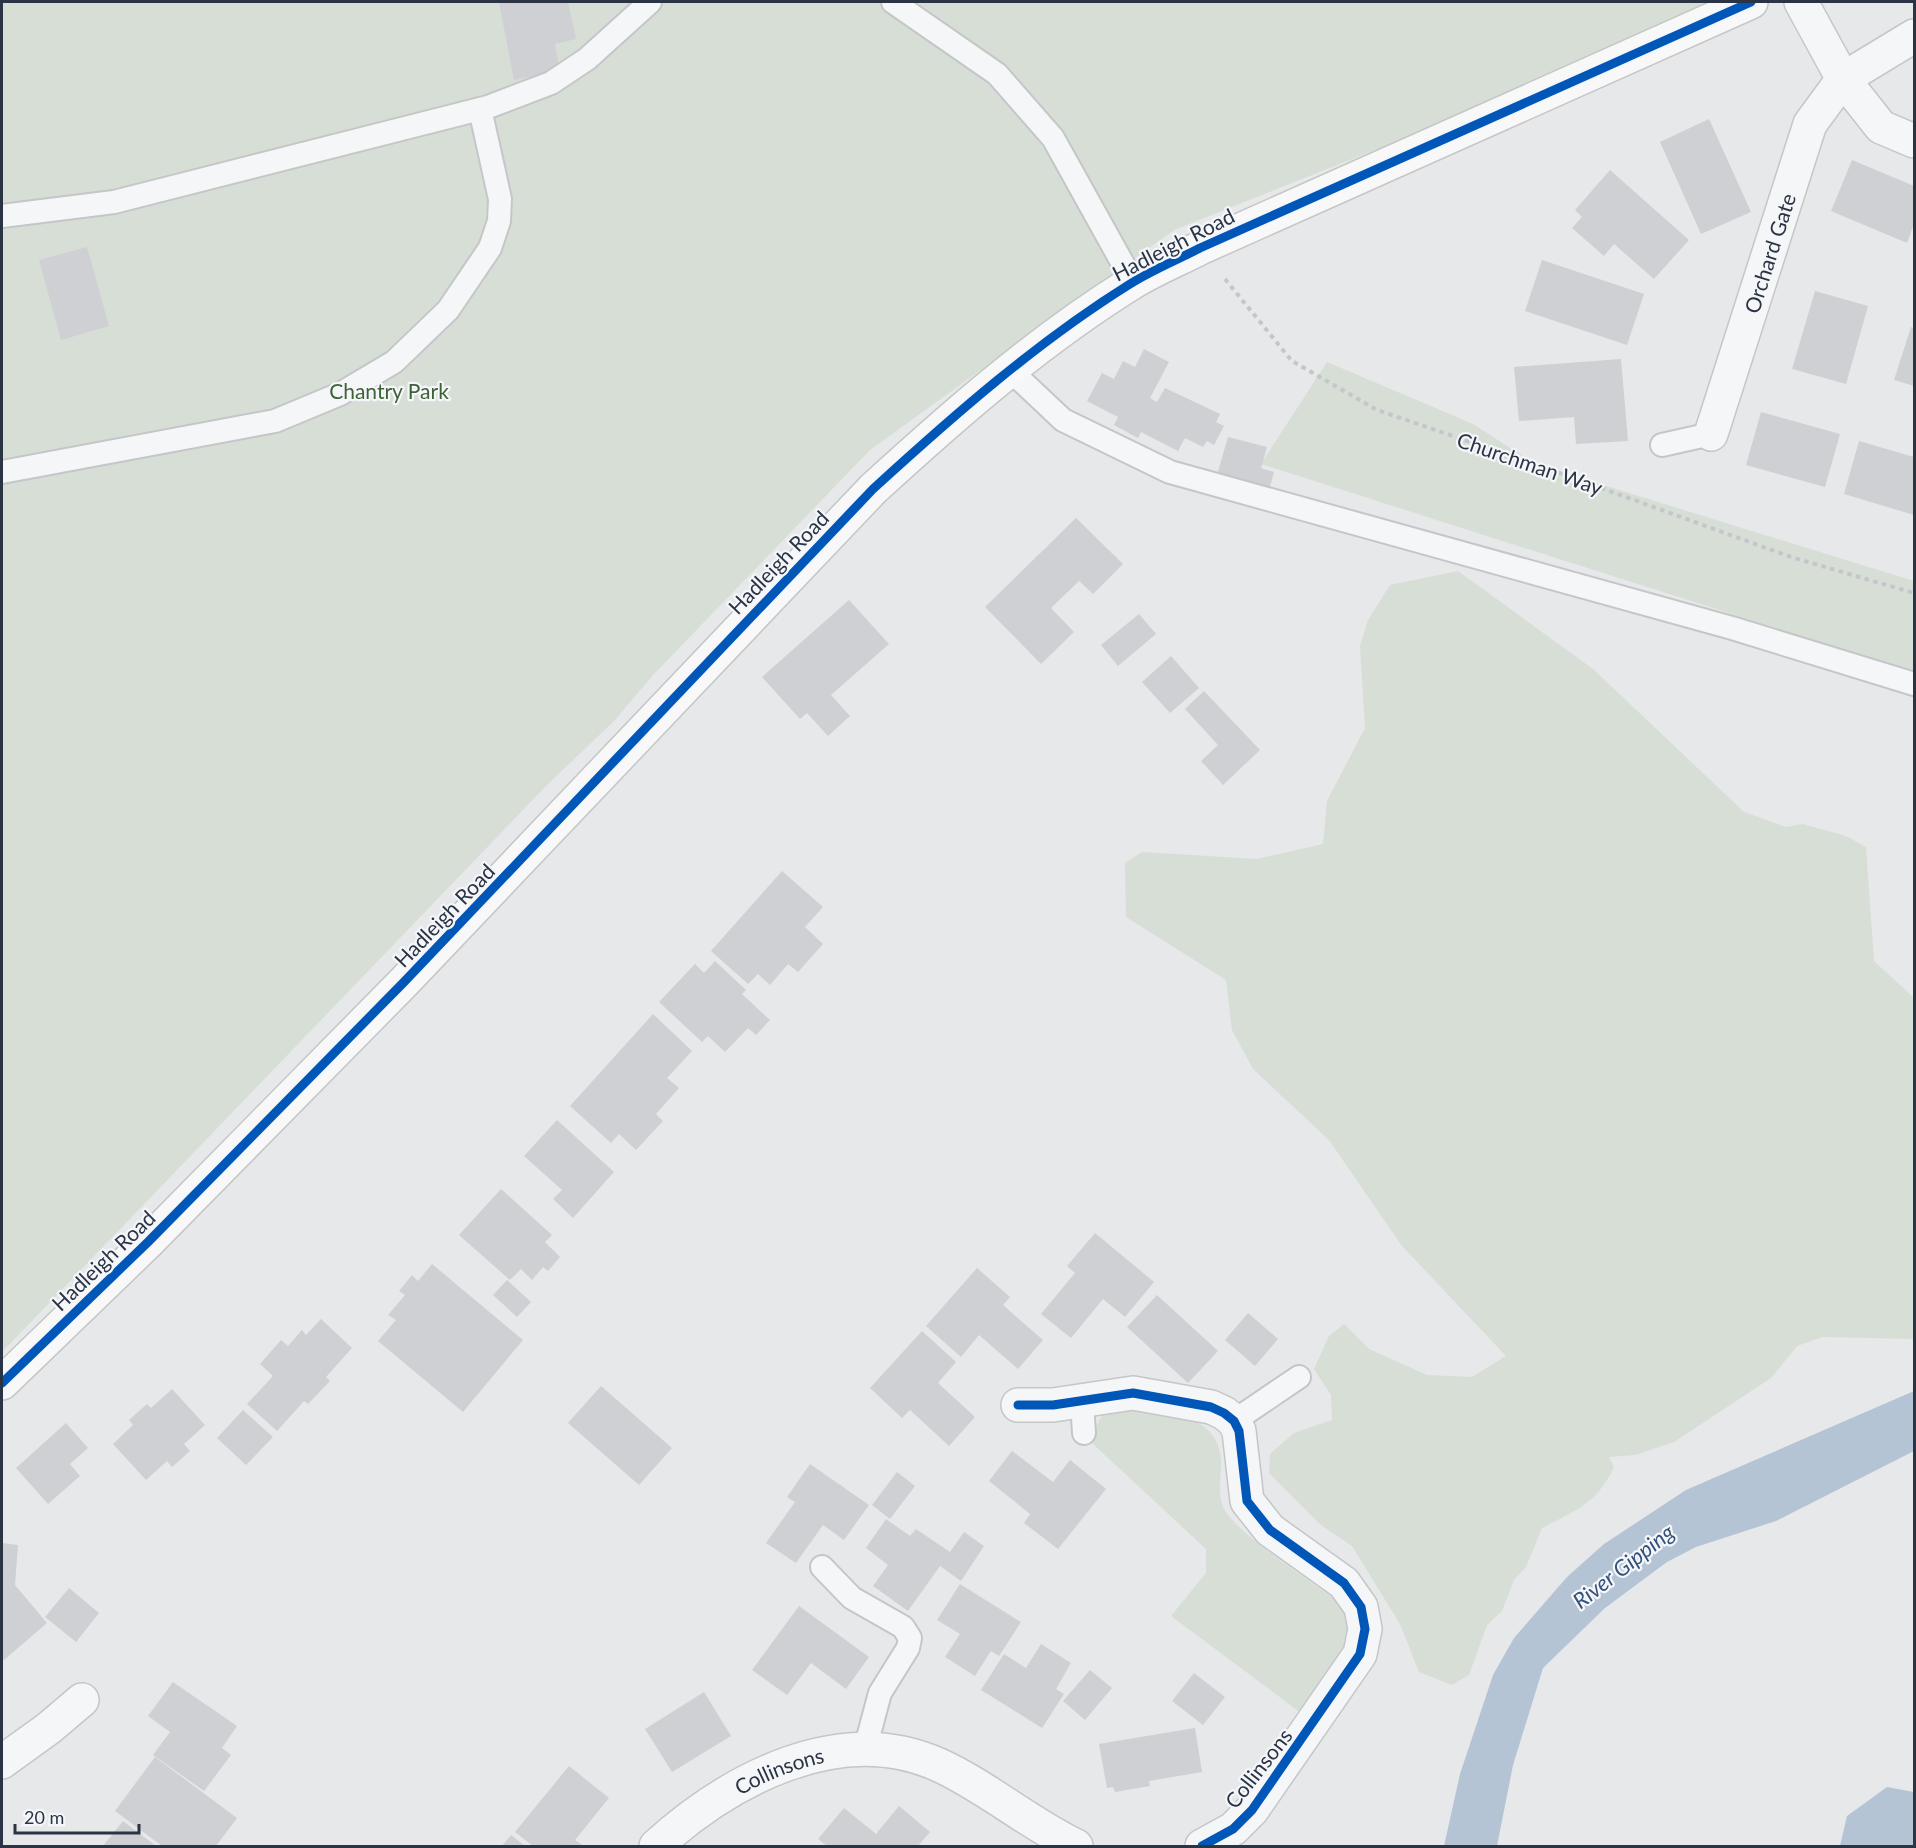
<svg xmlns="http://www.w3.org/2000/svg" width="1916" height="1848" font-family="Lato,sans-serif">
<rect width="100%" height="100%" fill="#e6e8ea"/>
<!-- green -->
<path fill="#d6ded6" d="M2,2h1744l-572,228 -304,220 -216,224 -40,47 -67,64 -545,567z
M1327,362l146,62 62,40 379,117v91l-653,-208z
M1458,571l135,98 151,143 42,15 17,-3 43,12 20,11 8,114 40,37v341l-92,-2 -25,9 -26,32 -97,64 -39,13 -26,2 5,10c-18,38 -38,43 -72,61l-16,39 -12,13 -12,31 -15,14 -18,50 -17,10 -33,-13 -19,-48 -48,-78 -31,-21 -52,-52 1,-19 24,-21 38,-13 -1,-25 -17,-26 15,-33 15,-12 25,25 58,26 45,2 34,-21 -104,-110 -73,-106 -76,-71 -21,-39 -6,-50 -100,-63 -1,-54 17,-11 115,7 66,-15 4,-43 38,-73 -5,-82 8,-26 22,-35z
M1123,1404c36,7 95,8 98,55 1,18 -5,32 3,50 13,25 94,78 121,97l5,25 -3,21 -46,61 -130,-97 35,-43v-24l-114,-106c6,-24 7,-31 31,-39z"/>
<!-- water -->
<path fill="#b4c4d5" d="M1914,1391v60l-138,70 -80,26 -29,15 -62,46 -62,60 -30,97 -16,81h-53l16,-72 33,-99 21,-37 53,-61 37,-33 82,-54z
M1887,1787l27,5v54h-74l7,-30z"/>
<!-- building -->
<path fill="#ced0d3" d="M499,2h69l8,37 -21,5 5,27 -46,9z
M1709,119l42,93 -50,22 -41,-92z
M1852,160l62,26v38l-7,19 -76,-32z
M1610,170l79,70 -35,39 -40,-35 -10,12 -32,-28 10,-11 -7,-7z
M87,247l22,79 -48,14 -22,-80z
M1542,260l102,34 -17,51 -102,-34z
M1815,291l53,15 -22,78 -54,-15z
M1911,327l3,1v58l-20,-6z
M1144,349l25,13 -19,36 7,4 8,-14 55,26 -4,8 8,4 -10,19 -7,-4 -4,6 -18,-9 -7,13 -37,-19 -3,6 -24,-13 4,-8 -31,-16 15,-28 12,6 9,-18 12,6z
M1621,359l7,82 -52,3 -2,-27 -55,4 -5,-54z
M1761,412l79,22 -15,53 -79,-22z
M1228,437l39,10 -6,21 13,4 -5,18 -52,-15z
M1859,441l55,16v58l-70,-21z
M1076,518l47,46 -30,30 -14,-13 -28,27 23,24 -33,32 -56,-57z
M849,600l40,44 -58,51 19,21 -22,20 -21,-23 -7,6 -38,-42z
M1139,614l17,20 -38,32 -17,-21z
M1171,656l28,32 -29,25 -28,-31z
M1204,691l56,59 -37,35 -22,-24 17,-16 -33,-36z
M782,871l41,36 -18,20 18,17 -25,28 -10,-8 -18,21 -12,-11 -10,10 -37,-33z
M715,961l31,29 -4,4 28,26 -14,15 -8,-7 -23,24 -17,-16 -6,6 -43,-40 36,-38 9,9z
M653,1014l39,37 -25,27 12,10 -23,26 7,7 -27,29 -17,-16 -8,9 -41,-37z
M557,1120l57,52 -41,46 -20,-19 9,-9 -38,-34z
M501,1189l51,46 -7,7 15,15 -12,14 -5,-4 -11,13 -11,-11 -11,11 -51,-45z
M1095,1233l59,49 -29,35 -22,-18 -32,39 -30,-24 34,-41 -8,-7z
M432,1264l91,76 -60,72 -85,-71 18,-21 -8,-5 17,-20 -6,-4 13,-16 6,6z
M977,1268l33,29 -7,8 40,35 -25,29 -39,-34 -18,22 -35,-31z
M507,1280l24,22 -14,15 -24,-22z
M1157,1295l61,56 -30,32 -61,-56z
M1248,1313l30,26 -23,27 -30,-26z
M321,1319l31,29 -26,29 4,4 -22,23 -4,-3 -27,30 -30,-27 26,-28 -13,-12 21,-24 7,6 14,-16 4,5z
M922,1331l34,31 -18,21 37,34 -26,29 -39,-36 -8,8 -32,-30z
M601,1386l71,62 -33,37 -71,-62z
M172,1389l33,36 -21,19 6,7 -18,16 -5,-6 -21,19 -33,-36 20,-19 -4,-5 18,-16 4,4z
M243,1410l30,27 -27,28 -29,-27z
M66,1423l22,25 -18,16 10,12 -32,28 -32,-36z
M1012,1451l41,31 17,-22 36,29 -48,60 -34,-26 6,-9 -41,-33z
M810,1464l59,41 -25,35 -21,-15 -27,38 -30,-20 29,-41 -8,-5z
M897,1472l18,14 -25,33 -18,-14z
M886,1519l24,17 6,-7 34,23 14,-20 20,14 -23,35 -21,-15 -32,45 -35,-25 15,-21 -22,-17z
M2,1543l16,2 -3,40 32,38 -43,37 -2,-3z
M960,1584l61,38 -22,34 -8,-5 -16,25 -30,-19 15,-23 -23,-14z
M69,1588l30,25 -23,29 -31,-25z
M799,1606l70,51 -23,32 -35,-26 -24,32 -35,-25z
M1041,1644l30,19 -15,26 8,5 -22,34 -61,-38 23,-36 22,14z
M1090,1670l22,18 -27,32 -22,-19z
M1194,1673l31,24 -22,28 -31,-24z
M173,1682l64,44 -15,22 9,7 -27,36 -51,-36 17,-23 -22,-16z
M704,1692l27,44 -59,36 -27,-43z
M1195,1728l7,44 -53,9 1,5 -35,6 -2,-5 -6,1 -8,-44z
M155,1757l82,61 -21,28h-54l-47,-35z
M569,1766l40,32 -34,42 9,6h-51l-18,-14z
M899,1806l31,26 -12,14h-91l-9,-7 26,-31 32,26z
M123,1821l33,25h-53z
M511,1835l14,11h-23z"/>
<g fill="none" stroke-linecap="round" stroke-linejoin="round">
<defs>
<path id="lane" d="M893,2l104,72 56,64 80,144
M2,216l112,-14 374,-95 63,-24 36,-24 63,-57
M1011,371l52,49 107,52 562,156 182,56
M1662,445l49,-11
M2,472l273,-51 65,-27 54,-32 54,-52 42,-62 9,-27 1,-22 -20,-90
M1082,1402l2,31
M1234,1421l65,-44
M822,1567l30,31 51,29 7,11 -2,10 -28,45 -15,56"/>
<g id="street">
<path d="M1801,2l42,77 38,48 33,14"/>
<path id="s1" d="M1711,434l99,-310 33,-45 71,-43"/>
<path d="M1018,1405h35l80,-12 78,14 13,6 10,8 5,10 8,70 23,29 74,53 17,24 4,22 -5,25 -108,156 -19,19 -31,17"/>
<path d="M2,1762l47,-34 33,-28"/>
<path id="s2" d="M656,1846c73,-66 183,-126 283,-81 48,22 89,58 137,81"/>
</g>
<path id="secondary" d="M2,1383l146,-141 256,-260 469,-493c81,-74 164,-147 257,-205 22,-14 47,-24 70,-36l551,-246"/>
</defs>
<!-- lane casing -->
<use href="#lane" stroke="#c4c6c8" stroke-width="26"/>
<!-- street casing -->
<use href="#street" stroke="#c4c6c8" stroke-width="36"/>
<!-- secondary casing -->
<use href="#secondary" stroke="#c4c6c8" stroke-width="36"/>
<!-- path -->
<path stroke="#c5c6ca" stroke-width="4" stroke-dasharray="4.5 4.5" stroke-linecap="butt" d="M1225,279l67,82 85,49 158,54 256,93 123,36"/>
<!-- lane -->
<use href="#lane" stroke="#f5f6f7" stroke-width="22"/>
<!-- street -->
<use href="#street" stroke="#f5f6f7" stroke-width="33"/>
<!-- secondary -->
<use href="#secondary" stroke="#f8f8f8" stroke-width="33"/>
<defs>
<path id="cycleway" d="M2,1383l146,-141 256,-260 469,-493c81,-74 164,-147 257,-205 22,-14 47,-24 70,-36l551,-246
M1018,1405h35l80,-12 78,14 13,6 10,8 5,10 8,70 23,29 74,53 17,24 4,22 -5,25 -108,156 -19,19 -31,17"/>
</defs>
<!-- cycleway casing -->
<use href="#cycleway" stroke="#f4f6f9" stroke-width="13"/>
<!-- cycleway -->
<use href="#cycleway" stroke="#0057b8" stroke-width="9"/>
</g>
<g text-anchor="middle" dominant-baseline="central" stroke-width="4.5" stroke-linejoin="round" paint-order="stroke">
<!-- street labels -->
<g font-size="21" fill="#2b3445" stroke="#f4f6f9">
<text transform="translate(1173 244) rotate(-27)">Hadleigh Road</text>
<text stroke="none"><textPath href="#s1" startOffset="190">Orchard Gate</textPath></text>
<text transform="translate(1530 463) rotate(19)">Churchman Way</text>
<text transform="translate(778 562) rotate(-46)">Hadleigh Road</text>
<text transform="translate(444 915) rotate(-46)">Hadleigh Road</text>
<text transform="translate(103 1260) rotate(-44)">Hadleigh Road</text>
<text transform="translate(1258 1768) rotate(-52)">Collinsons</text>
<text stroke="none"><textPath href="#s2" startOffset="146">Collinsons</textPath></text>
</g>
<!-- park labels -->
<g font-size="21" fill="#3f6138" stroke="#f4f6f9">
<text x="389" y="390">Chantry Park</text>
</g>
<!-- water labels -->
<g font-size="22" font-style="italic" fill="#34527a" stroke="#f4f6f9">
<text transform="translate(1623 1566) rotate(-38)">River Gipping</text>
</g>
</g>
<!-- border -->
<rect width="1916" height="1848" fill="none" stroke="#2b3445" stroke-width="6"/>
<!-- scale -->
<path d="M15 1824v9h124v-9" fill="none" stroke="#2b3445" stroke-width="3"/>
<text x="24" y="1824" font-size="18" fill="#2b3445" stroke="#f4f6f9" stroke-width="4.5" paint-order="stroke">20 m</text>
</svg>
